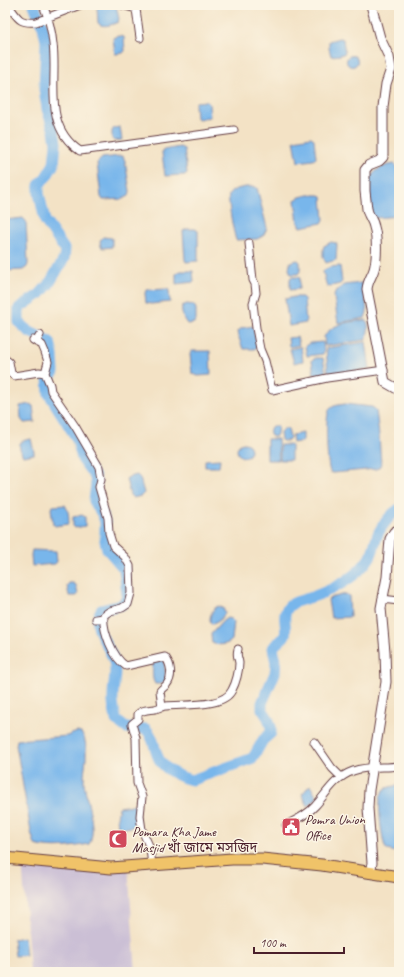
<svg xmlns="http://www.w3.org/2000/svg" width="404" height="977" font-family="Caveat,'Noto Sans Bengali',sans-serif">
<rect width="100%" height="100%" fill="#fcf5e5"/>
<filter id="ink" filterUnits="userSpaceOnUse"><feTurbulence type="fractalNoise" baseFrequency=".025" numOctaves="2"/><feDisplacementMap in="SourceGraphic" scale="8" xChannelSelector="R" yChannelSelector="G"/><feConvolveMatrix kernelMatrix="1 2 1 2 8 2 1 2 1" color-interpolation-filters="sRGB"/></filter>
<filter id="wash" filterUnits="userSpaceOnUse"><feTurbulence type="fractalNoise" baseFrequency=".012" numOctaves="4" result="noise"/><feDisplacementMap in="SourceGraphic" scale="16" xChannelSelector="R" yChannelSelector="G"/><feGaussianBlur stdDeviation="0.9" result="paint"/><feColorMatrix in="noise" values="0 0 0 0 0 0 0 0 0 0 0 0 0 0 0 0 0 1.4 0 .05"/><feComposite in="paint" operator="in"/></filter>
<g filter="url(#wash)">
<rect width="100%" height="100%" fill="#f3e2c5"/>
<!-- industrial -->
<path fill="#cbbfd5" d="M22,860l106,8 8,104h-106z"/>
<!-- water -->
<path fill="#78b6eb" stroke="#616a8b" d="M99,5h17l3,14 -1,3c-6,3 -16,6 -20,1l-1,-16z
M119,36l5,1 1,14 -2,2 -8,1 -2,-16z
M339,38l4,1 2,14 -5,2 -9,1 -2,-8v-7z
M346.5 61a5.5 5.5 0 1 1 11 0a5.5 5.5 0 1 1-11 0Z
M206,101l3,3 1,13 -12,2 -2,-1 -1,-14 1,-2z
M120,127l2,13 -8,1 -2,-2v-8l2,-3z
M311,137l3,2 2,19 -3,2 -15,2 -4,-22z
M180,147l4,2 3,24 -2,2 -20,1 -3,-23 1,-3z
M120,156h3l2,5 5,30 -1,5 -6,3 -20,1 -2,-3 -4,-34 5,-5z
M395,164c7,9 4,40 4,52l-24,2 -3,-2c-3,-24 -11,-48 23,-52z
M246,187h9l2,1 10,40 -4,8 -6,3 -21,1c-2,-5 -9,-41 -7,-45 3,-6 12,-7 17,-8z
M308,195h12l2,2 2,23 -2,3 -21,4 -3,-5 -3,-22 5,-3z
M23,218l3,3 2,43 -1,3 -4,3 -18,1v-51z
M187,229h8l3,2v30l-12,1 -1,-2 -2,-29z
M103,237l9,1v9l-9,1 -2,-1 -1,-6z
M331,242l5,1 1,2 -1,15 -10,3 -3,-6v-8l1,-3z
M293,261l5,-1 2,2v9l-2,3h-7l-2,-5 1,-7z
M340,266l2,16 -2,2 -13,3 -4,-15 1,-2 6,-3z
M180,271h13l1,11 -18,2v-10z
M291,277h7l2,1 -1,11 -9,1v-11z
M361,283l3,2 3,27 -2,6 -27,5 -4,-26 1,-5 9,-7z
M168,289l1,2 1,11 -19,2 -5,-1 -1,-10 1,-3z
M294,297h8l2,2 2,24 -17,3 -4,-27z
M187,304l7,1 2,4v12l-2,2 -7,1c-4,-5 -6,-11 -5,-18z
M366,320c4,5 2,15 -1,20l-40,6 -1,-9c9,-15 26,-15 42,-17z
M253,326l4,21 -3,2h-11l-4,-11 -1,-7 4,-3z
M297,337l2,8 -9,2 -1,-1 -1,-8z
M323,342l1,10 -1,2 -16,2 -2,-10 5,-3z
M366,342l4,27 -37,6 -5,-2 -2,-25z
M299,347h2l2,14 -9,2 -4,-14z
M192,351h18l1,24 -13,1 -6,-2 -2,-20z
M316,358h7l3,15 -9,2 -3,-1 -2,-14z
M30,404l3,2 2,16 -11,1 -3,-4 -1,-13z
M345,404l27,3 4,3 3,25 2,29 -2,3 -3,2 -43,4 -3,-1c-3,-8 -6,-57 0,-63 3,-4 10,-4 15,-5z
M272,426h6l-1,8 -2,3 -4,-1c-2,-2 -2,-8 1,-10z
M283,429h5l2,9 -3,3h-4l-2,-1 -1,-8z
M303,433v8l-10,2 -1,-8z
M31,439l3,13v2l-11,2c-6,-12 -5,-15 8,-17z
M267,439h11l1,21h-12z
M237 450a7 7 0 1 1 14 0a7 7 0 1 1-14 0Z
M280,445h11v15h-11z
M220,459l-1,8h-14v-7z
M137,475l3,3 4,15 -3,3 -8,2 -3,-3 -4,-16 3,-2z
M65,505c3,4 5,14 3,19l-13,2 -2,-2 -2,-16 2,-2z
M82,515l3,2v9l-10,2 -2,-2v-9z
M32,550l24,1 1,11 -2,2 -23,2 -1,-11z
M69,583h4l3,2 2,10 -2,1h-7l-2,-10z
M346,594l3,2 1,21 -19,1 -3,-18 2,-2z
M218,606l5,2 2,5c-3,5 -8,11 -14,11 -3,-6 1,-15 7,-18z
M227,618l4,1 3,3 -2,18c-4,5 -14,6 -20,3l-1,-9 12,-13z
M164,660l2,21 -4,3h-7c-4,-6 -2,-15 -2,-23z
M77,732l4,1c6,7 5,17 5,26 -1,7 -2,15 -2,22 1,18 14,48 5,63 -16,3 -37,6 -54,1l-4,-13 -15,-87 1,-5 50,-4z
M310,785l7,13 -9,8 -6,-12z
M399,785v68l-12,-3 -2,-3c-3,-10 -10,-49 -1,-57 3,-3 10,-4 15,-5z
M137,804l1,5v17l-14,2 -6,-1 -1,-10 2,-10z
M24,937l2,18 -11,1 -2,-17z"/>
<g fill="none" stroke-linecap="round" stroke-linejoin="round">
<!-- river -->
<path stroke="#78b6eb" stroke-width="11" d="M34,5l9,22 3,14 -2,48 3,20 7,22 2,12 -2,21 -8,13 -7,8v8l6,28 20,29 -1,9 -15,25 -9,10 -21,14v14l9,9 22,11 3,13 1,17 -6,7 1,15 28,45 5,20 13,18 1,7 -2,17 9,15 2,6v19l2,8 17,20 3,25 -1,6 -5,5 -20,5c-11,18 9,35 13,52 3,10 -1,23 -1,34 -1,8 2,16 3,24l10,8 20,1c10,10 7,21 14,32 7,10 21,17 32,19l61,-22 10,-18 8,-7v-6l-3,-9 -6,-9v-6l13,-30 1,-10 -3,-15c4,-7 10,-8 12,-13 3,-8 -6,-23 7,-31 6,-4 16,-5 23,-8 19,-7 41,-19 53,-36 7,-9 6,-19 11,-28 4,-8 12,-18 20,-23"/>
</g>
</g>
<g filter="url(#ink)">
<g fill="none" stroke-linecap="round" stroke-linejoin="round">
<defs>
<path id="minor" d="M8,5c10,12 10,19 28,17l44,-17
M43,5c5,12 9,26 10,39 5,38 -11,81 27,107l154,-21
M122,5l14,4 4,29
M249,243l4,37 2,4 1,9 -3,10 3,25 4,21 5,12 7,29 55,-12 57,-8
M33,340l9,5 3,7 3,10 -3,11 5,12 1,6 24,35 24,41 2,12 -2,8 9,31 1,15 4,13 12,11 5,9 1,27 -3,11 -6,4 -12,3 -6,4c-2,15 9,43 22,51l39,-9c6,7 8,19 2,27 -2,3 -5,4 -7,7l2,16
M36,342l4,-7
M5,359l4,3 2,11 3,3 25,-4 6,1
M382,599l17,2
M96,619l8,-1
M314,742l18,26 9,9
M286,825c10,-5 21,-10 29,-19 12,-13 19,-28 38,-35 15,-5 30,-3 46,-5
M152,866l-2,-18 -8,-18 -2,-14 2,-19 -5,-14 -1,-45 -4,-14 6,-5v-5c5,-5 10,-4 17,-5 4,-1 7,-3 11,-3 18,-2 58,2 66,-16 4,-7 7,-19 7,-27 -1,-7 -3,-7 -1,-14"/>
<path id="tertiary" d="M371,5l9,33 9,19 2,12 -5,15 -3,23v50l-4,4 -10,4 -4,5v21l2,18c1,7 6,11 7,18 3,9 3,29 1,38 -1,9 -7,14 -8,24l18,93 14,8
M370,873l2,-10 -4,-55 1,-18 17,-108 -1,-30 -4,-44 6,-31 3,-38 4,-7 5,-3"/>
<path id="primary" d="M5,858l106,10 121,-9h30l60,6 77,12"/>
</defs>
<!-- minor casing -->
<use href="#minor" stroke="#633c42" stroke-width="9"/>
<!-- tertiary casing -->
<use href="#tertiary" stroke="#633c42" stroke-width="11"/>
<!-- primary casing -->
<use href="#primary" stroke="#633c42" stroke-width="13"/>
<!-- minor -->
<use href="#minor" stroke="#fff" stroke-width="7"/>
<!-- tertiary -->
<use href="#tertiary" stroke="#fff" stroke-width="9"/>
<!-- primary -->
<use href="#primary" stroke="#f0c369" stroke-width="11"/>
</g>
</g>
<!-- icons -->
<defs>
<symbol id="civic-square" viewBox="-11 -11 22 22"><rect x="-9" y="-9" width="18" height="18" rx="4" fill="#d1495b" stroke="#fcf5e5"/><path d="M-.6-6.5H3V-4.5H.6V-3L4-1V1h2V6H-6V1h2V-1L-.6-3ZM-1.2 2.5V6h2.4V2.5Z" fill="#fff"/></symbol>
<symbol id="mosque-square" viewBox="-11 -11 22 22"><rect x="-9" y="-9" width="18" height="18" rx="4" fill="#d1495b" stroke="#fcf5e5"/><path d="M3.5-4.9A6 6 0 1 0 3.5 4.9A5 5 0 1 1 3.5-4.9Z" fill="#fff"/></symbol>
</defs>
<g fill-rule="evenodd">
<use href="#civic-square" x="280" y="816" width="22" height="22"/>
<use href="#mosque-square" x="107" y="828" width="22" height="22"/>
</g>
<g text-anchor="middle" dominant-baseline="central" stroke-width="3" stroke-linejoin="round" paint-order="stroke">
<!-- poi labels -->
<g font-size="14" fill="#4a1f2b" stroke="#fcf5e5" text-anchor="start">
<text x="305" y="819">Pomra Union<tspan x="305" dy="16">Office</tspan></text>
<text x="132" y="831">Pomara Kha Jame<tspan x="132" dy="16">Masjid খাঁ জামে মসজিদ</tspan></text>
</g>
</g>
<!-- margin -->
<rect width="404" height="977" fill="none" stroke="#fcf5e5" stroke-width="20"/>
<!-- scale -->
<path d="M254 947v6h90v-6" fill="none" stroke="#4a1f2b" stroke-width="2"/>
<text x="260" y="947" font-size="12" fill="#4a1f2b" stroke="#fcf5e5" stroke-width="3" paint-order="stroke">100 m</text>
</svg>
